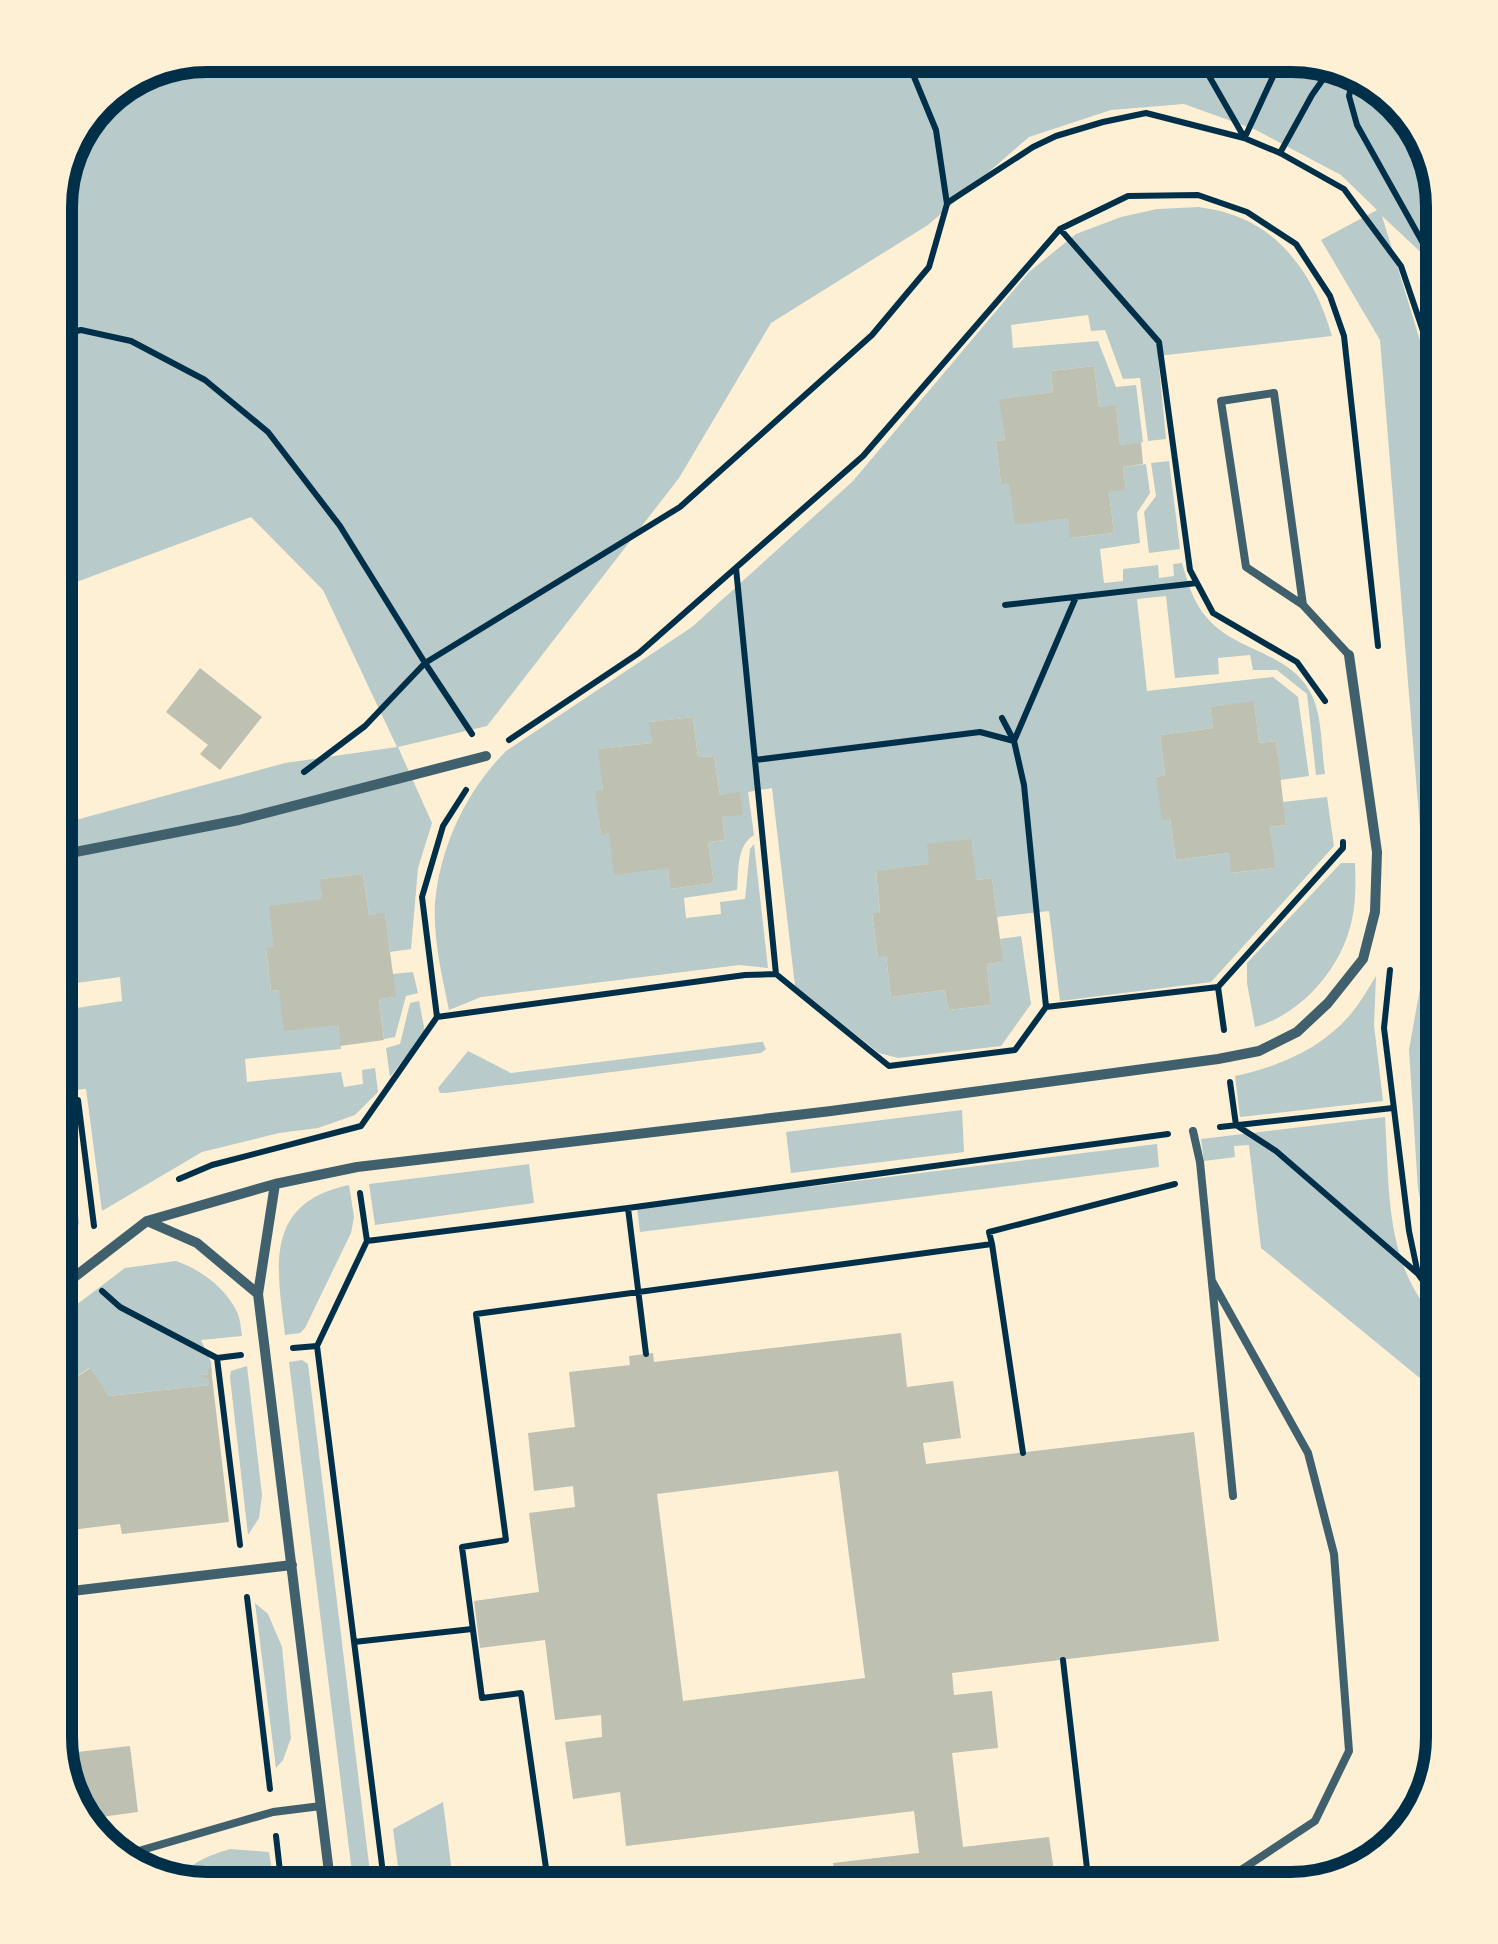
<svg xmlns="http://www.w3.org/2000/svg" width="1498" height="1944" font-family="Jost,sans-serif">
<rect width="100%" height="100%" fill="#fdf0d5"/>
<!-- green -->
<path fill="#b9caca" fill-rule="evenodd" d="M208,55h1092l67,21 51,47 25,85v65l-61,-57 61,200v862l-7,-8 -18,-81 -9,-139 20,-112 -49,-598 -59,-100 56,-30 -36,-35 -85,-45 -72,-26 -73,6 -82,27 -101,88 -157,98 -92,155 -192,248 -89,21 34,76 -14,45 -7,81 -21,3 -5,-38 -16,1 -6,-41 -42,5 1,20 -48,48 -8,2 5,42 8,-1 59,35 3,24 -96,10 2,23 94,-10 3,15 19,-3 -1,-14 13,-2 3,24 -23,23 -37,13 -39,5 -77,19 -100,59 -16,-122 -12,1 -10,-80 58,-9 -2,-24 -65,9v-265l2,33 15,67 213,-58 112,-16 -74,-157 -72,-73 -196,73v-393l52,-104z
M1199,207c10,2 21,3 31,7 55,17 87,69 102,122l-174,20 8,83 -18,2 -8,-63 -17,1 -18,-49 -14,1 -3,-16 -77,10 2,23 85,-7 18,46 20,-2 7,57 -23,3 -4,-39 -17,1 -5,-41 -43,5 2,21 -53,7 5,41 -9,1 5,42h8l59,35 3,20 43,-5 -5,-41 17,-3 -3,-22 23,-3 4,29 -13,20 3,30 -40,6 4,34 19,-2v-12l35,-4 1,13 15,-2 -1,-12 9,-1c6,20 11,40 26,56 28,32 79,33 101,71 14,23 12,58 16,84l-9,1 -9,-81 -30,-24h-24l-3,-15 -32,3 1,16 -44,4 -9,-82 -29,3 10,92 126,-14 25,20 11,79 -29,4 -4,-39 -17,2 -5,-41 -44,5 3,21 -53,7 5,40 -9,2 14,42 6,41 53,-7 3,20 42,-5 -4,-41 16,-2 -3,-23 44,-5 7,49 -123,136 -151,19 -11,-90 -52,6 -5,-39 -16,2 -47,-16 -53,8 4,41 -8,1 6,42h8l5,41 54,-7 3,20 43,-5 -4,-41 15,-2 -2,-23 21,-3 10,68 -30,42 -103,12 -19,-5 -84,-67 -23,-198 -24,4 6,43c-18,11 -15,36 -17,55l-53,8 2,20 35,-4 -1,-12 25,-3 5,-50 4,-5 14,124 -29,-3 -258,32 -32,13c-7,-35 -16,-71 -14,-107 5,-56 31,-112 71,-152l186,-124 161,-146 176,-209 47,-38 45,-17 36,-8zM693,717l5,40 16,-1 6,39 20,-2 2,21 -20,3 3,23 -17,2 6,41 -44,6 -2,-21 -59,-35 -8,1 -5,-42 7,-1 -4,-42 53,-6 -2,-21z
M1169,461l11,88 -31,4 -5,-41 12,-16 -5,-33z
M1341,863h14c1,24 1,48 -7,71 -13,41 -51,82 -93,93l-8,-44v-20z
M413,972l5,21 -12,3 -11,41 -11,2 -5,-40 16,-2 -3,-23z
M1376,976l-2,49 9,76 -143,16 -5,-41c43,-9 86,-27 115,-61 10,-12 18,-26 26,-39z
M419,1001l6,31 -35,45 -4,-29 14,-4 10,-41z
M760,1042h3l3,7 -5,4 -315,40h-6l-2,-5 30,-37 43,22z
M962,1110l2,42 -173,21 -5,-41z
M67,1113l7,64 -19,3v-65z
M1385,1117c5,77 -1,152 58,210v70l-182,-149 -12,-103 -15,1 1,11 -31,4 -3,-22z
M1157,1144l2,23 -519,65 -3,-24z
M529,1164l5,39 -159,22 -6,-41z
M349,1185l5,32 -3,16 -46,95 -5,5 -15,2c-8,-67 -22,-132 64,-150z
M75,1186l4,38 -24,19v-54z
M176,1261c24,8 50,27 61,51 3,6 4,16 5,24l-41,4 10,22 1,11 -9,2 1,3h5v7l-100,11 -20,-28 -34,24v-71l70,-53z
M302,1360l6,4 64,525h-18l-65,-527z
M247,1366l15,129 -3,23 -11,17 -18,-158 1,-6z
M255,1603l13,11 14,33 9,91 -8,22 -7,8z
M443,1802l11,87h-53l-8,-60z
M230,1849l39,3 6,37h-77l-19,-6c10,-22 30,-27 51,-34z"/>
<!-- building -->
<path fill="#bec0b2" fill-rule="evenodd" d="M1094,366l5,41 17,-2 4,40 21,-3 2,22 -20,3 3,23 -17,2 5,41 -44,5 -2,-20 -53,7 -6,-42 -8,1 -5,-43 9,-1 -6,-41 54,-7 -2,-21z
M200,668l62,49 -42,53 -20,-16 8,-9 -42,-33z
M1254,701l5,42 17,-2 10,84 -16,2 5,41 -44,5 -2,-20 -53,7 -6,-41 -8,1 -6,-43 9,-2 -5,-40 53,-7 -3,-21z
M693,717l5,40 16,-1 6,39 20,-3 3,23 -21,2 3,23 -17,2 6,41 -44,6 -2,-21 -54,7 -5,-42 -8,2 -6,-44h8l-5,-42 54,-6 -3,-21z
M971,839l5,41 16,-2 11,84 -16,2 4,41 -43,5 -3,-20 -54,7 -5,-41 -8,1 -6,-44h8l-4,-42 53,-7 -2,-20z
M363,874l6,41 16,-2 5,39 6,45 -17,2 5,41 -44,6 -2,-21 -54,6 -5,-41 -8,1 -5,-43 8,-1 -5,-41 53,-7 -2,-20z
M901,1333l6,54 46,-6 8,57 -38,5 3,21 268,-32 25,209 -267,32 2,22 38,-4 6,57 -46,5 11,94 86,-10 7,48 20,-2v6h-240l-3,-26 86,-10 -5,-42 -288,35 -6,-54 -47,7 -8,-57 37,-5 -1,-22 -46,5 -10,-80 -65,8 -6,-47 65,-9 -10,-79 46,-6 -2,-21 -39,5 -6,-58 47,-6 -6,-55 61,-7 -1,-9 24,-3 1,9zM838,1471l27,207 -182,23 -26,-207z
M90,1368l19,28 100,-11v-7h-6v-3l5,-1v-5l3,-1 18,154 -107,12 -2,-10 -65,8v-140z
M130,1746l8,66 -52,7 1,7 -7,-5 -20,-67z"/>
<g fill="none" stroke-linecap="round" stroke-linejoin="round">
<!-- path -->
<path stroke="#003049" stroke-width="6" d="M1197,55l47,82
M1355,72l-6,24 8,29 86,154
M1245,137l38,-82
M1280,153l32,-58 21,-30
M947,203l86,-56 23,-11 47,-14 43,-9 98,25 36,15 64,36 57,77 42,124v7
M1060,229l99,113 31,228 23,43 84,49 28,39
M55,336l26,-6 50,11 74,39 63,52 72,94 85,137 47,71
M736,568l40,406
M1005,605l192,-22
M1002,718l12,23
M509,740l130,-87 224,-197 197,-227 68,-33 70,-1 49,17 49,32 34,52 14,40 34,310
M1014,741l62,-144
M755,760l225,-28 34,9 10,44 22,222
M304,772l61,-46 60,-63 255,-156 192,-172 57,-68 18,-63 -11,-74 -31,-75
M1390,970l-6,58 25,203 9,43 25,34
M1218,987l6,43
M437,1017l-15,-120 21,-71 23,-36
M1230,1082l6,43 40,26 141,122
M55,1102l23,-2 16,126
M1220,1127l173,-19
M179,1179l33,-14 149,-39 76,-109 308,-42 31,-1 113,92 126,-16 31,-43 172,-20 125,-139v-6
M360,1193l7,48
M628,1208l18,146
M992,1244l-3,-12 186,-48
M102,1291l18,16 97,51 23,187
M293,1348l24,-2
M217,1358l24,-3
M247,1597l23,192
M354,1642l118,-13
M1063,1660l25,217
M276,1836l6,53
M385,1889l-68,-543 50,-105 261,-33 540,-74
M549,1889l-28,-196 -39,5 -20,-151 44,-7 -30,-226 516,-70 31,209"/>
<!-- service -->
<path stroke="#3f606c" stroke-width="8" d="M1303,605l-29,-212 -53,8 25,166 57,38 46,50
M1193,1131l7,31 33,334
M144,1872l-2,-22 131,-38 48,-6
M1112,1889l126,-17 77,-51 34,-70 -15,-197 -26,-101 -96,-172"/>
<!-- minor -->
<path stroke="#3f606c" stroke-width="10" d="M55,856l184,-36 247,-64
M275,1184l-17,110 73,595
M147,1221l50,22 61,51
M55,1292l92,-71 128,-37 82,-17 474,-56 387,-52 41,-8 38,-19 31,-29 35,-44 12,-47 2,-60 -28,-197
M55,1593l237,-28"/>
</g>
<!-- crop -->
<path d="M0 0H1498V1944H0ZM207 72H1291A135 135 0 0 1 1426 207V1737A135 135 0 0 1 1291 1872H207A135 135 0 0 1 72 1737V207A135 135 0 0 1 207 72Z" fill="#fdf0d5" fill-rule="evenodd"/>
<path fill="none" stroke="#003049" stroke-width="12" d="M207 72H1291A135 135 0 0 1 1426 207V1737A135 135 0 0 1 1291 1872H207A135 135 0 0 1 72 1737V207A135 135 0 0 1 207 72Z"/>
</svg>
